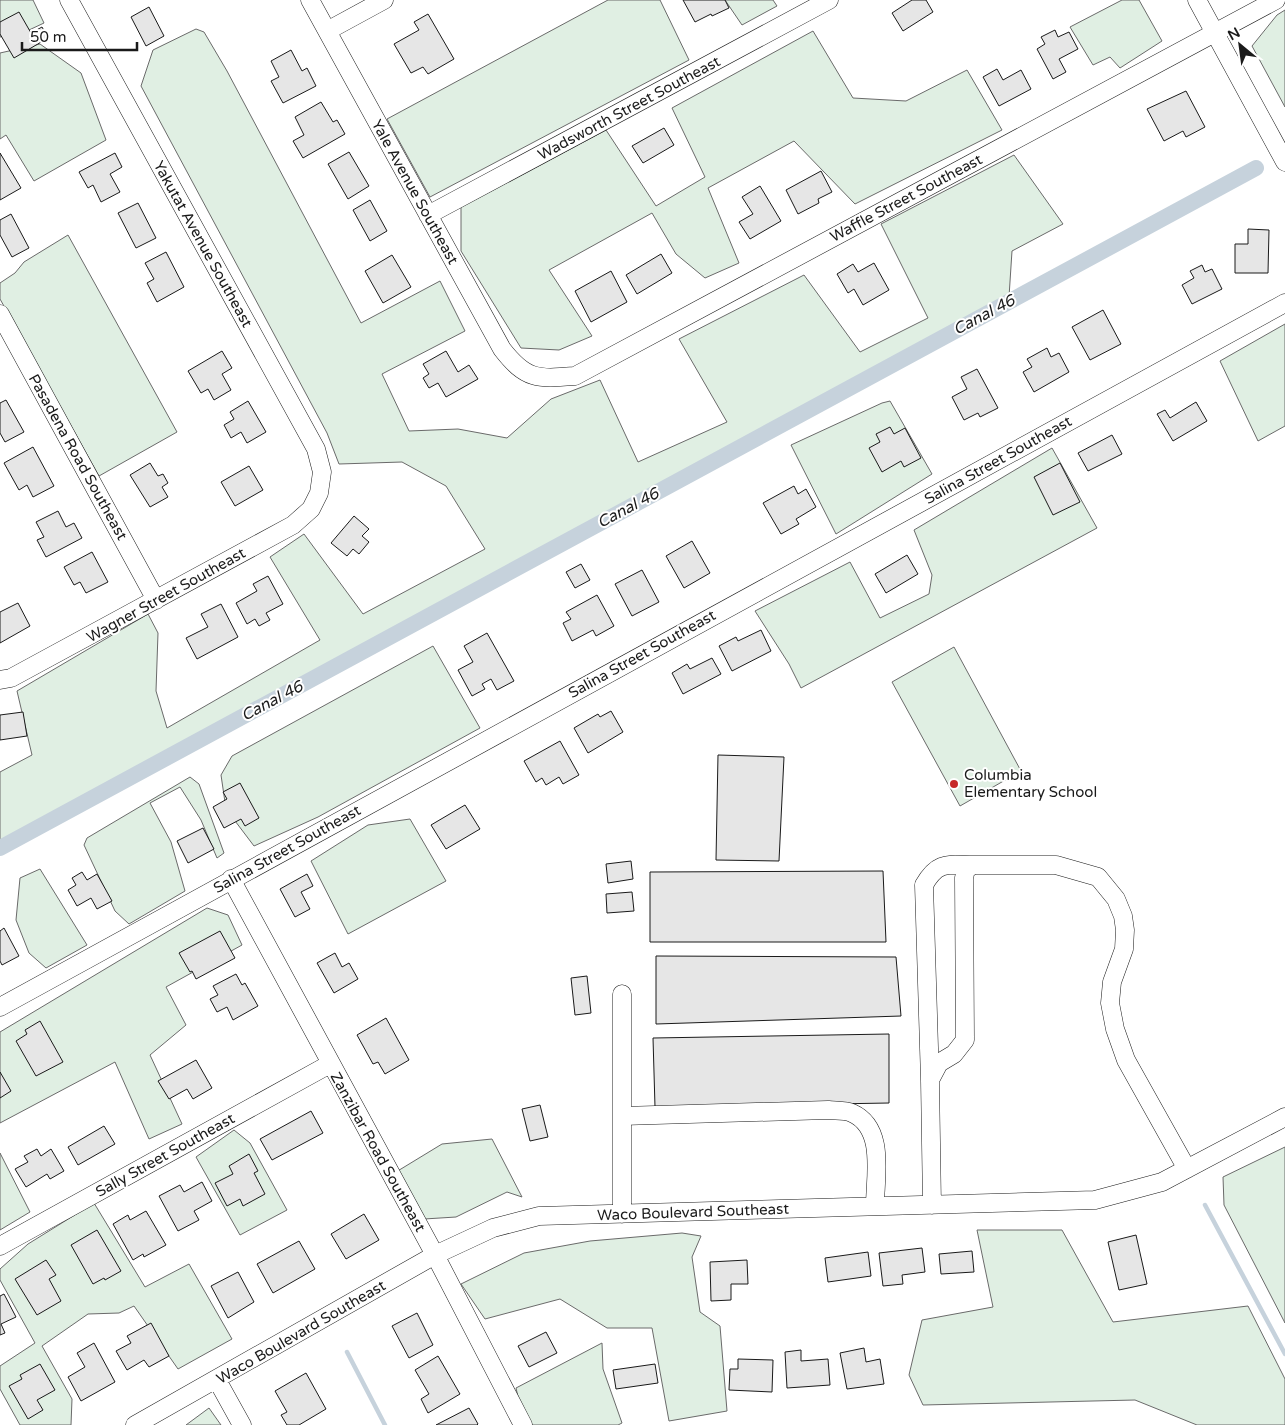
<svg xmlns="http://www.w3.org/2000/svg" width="1285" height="1425" font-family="'Varela Round',sans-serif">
<rect width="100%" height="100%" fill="#fff"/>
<!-- green -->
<path fill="#e0efe3" stroke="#6a6a6a" d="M0,0h33l11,23 -15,7 -29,7z
M608,0h52l29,60 -259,137 -43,-78z
M725,0h48l4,6 -35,19z
M1122,0h17l23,41 -42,27 -10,-11 -17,8 -23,-38z
M1285,10v97l-33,-61 25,-31z
M196,29l8,3 23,39 134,252 79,-42 25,50 -83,43 27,57 49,-2 49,9 44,-39 49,-19 38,82 89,-40 -48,-83 125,-64 56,77 68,-34 -47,-94 133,-69 49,69 -51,27 -3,46 -1009,545v-70l32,-17 -15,-64 131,-77 10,19 -2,58 11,37 153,-88 -50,-83 34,-23 59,80 122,-65 -39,-63 -44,-24 -63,2 -12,-31 -186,-347 12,-36z
M813,31l40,67 53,3 61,-31 35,60 -147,74 -61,-63 -86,47 31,75 -34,15 -29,-24 -24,-41 -103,57 43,66 -33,14 -38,-2 -60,-97v-44l145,-77 50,76 49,-29 -33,-69z
M40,44l41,29 25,67 -72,41 -28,-46 -6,4v-86z
M68,235l109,197 -78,44 -99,-177v-16l15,-10 9,-11z
M1285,324v102l-27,15 -38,-80z
M890,401l42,73 -96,60 -45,-89 91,-42z
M1052,448l45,80 -296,160 -12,-24 -34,-53 95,-49 30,56 49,-24 3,-19 -18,-45z
M433,646l47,82 -162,89 -64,29 -28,-37 -5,-34 11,-19z
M954,647l67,124 -61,35 -68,-124z
M190,777l9,7 25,69 -7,5 -16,-38 -21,-33 -30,16 21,39 14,49 -56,33 -14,-13 -31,-66 3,-7z
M410,819l36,62 -98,53 -37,-73 57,-36z
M40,869l47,76 -41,23 -17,-15 -13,-33 4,-42z
M207,908l21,7 14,30 -76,42 20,38 -36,30 32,69 -33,15 -34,-77 -115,61v-91z
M234,1130l16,13 37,67 -47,25 -44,-78z
M492,1139l30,58 -15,-5 -51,25 -32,2 -28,-47 46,-28z
M1285,1147v176l-61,-118 -1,-28z
M0,1153l30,59 -30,18z
M94,1203l51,84 44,-23 43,75 -54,30 -44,-63 -15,7 -31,1 -46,32 30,53 -1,26h-51l-20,-36v-23l35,-23 -35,-63v-11l28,-25z
M977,1230h85l51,92 135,-16 37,73v46h-88l-62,-25 -212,5 -14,-30 13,-55 71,-13z
M682,1233l19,3 -9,21 8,55 20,14 7,85 -58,10 -17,-93h-45l-47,-29 -75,20 -24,-35 63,-31 66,-12z
M602,1343l1,26 19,54 -4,2h-87l-12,-24 -3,-13z
M209,1408l12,17h-35z"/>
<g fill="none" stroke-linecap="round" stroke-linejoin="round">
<!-- stream -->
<path stroke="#c6d2dc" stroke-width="4.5" d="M1205,1205l80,149
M347,1352l38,73"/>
<!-- canal -->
<path stroke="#c6d2dc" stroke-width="16" d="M0,848l1256,-680"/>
</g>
<!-- building -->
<path fill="#e6e6e6" stroke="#1a1a1a" d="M683,0h42l4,8 -17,8 -1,-2 -16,8z
M912,0h14l7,12 -30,19 -11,-18z
M149,7l15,29 -18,10 -15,-29z
M19,12l12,21 11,-6 6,11 -34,20 -14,-24v-12z
M428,14l26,45 -26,15 -5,-7 -12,6 -17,-29 25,-14 -5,-8z
M1055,30l3,7 11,-5 9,17 -19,10 7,13 -13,7 -16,-30 8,-5 -4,-7z
M291,50l11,21 5,-3 9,18 -33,17 -12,-22 8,-4 -8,-16z
M997,69l6,11 18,-10 10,19 -32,17 -16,-29z
M1186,91l19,36 -19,10 -3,-6 -19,10 -17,-32z
M321,102l12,20 4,-2 8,14 -42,24 -10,-17 11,-6 -9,-18z
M664,128l10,17 -31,18 -11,-17z
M349,152l20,34 -21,13 -20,-35z
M0,153l21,35 -21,12z
M115,153l7,14 -12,7 10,18 -19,10 -8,-17 -5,3 -9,-16z
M821,171l11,21 -14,7 1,4 -21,11 -12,-24z
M760,186l21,35 -31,18 -11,-17 14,-8 -11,-17z
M370,200l17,31 -17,10 -17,-31z
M138,203l18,35 -20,10 -18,-35z
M11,214l18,34 -17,9 -12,-22v-15z
M1248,229l21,1 -1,43h-33v-29h13z
M166,252l18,35 -27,15 -10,-19 7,-4 -9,-16z
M661,254l11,19 -35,21 -11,-19z
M392,255l19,32 -28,16 -18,-32z
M874,263l15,27 -26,15 -9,-16 -6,4 -11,-19 16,-10 5,8z
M1202,265l3,7 7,-3 10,20 -30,15 -10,-19 12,-7 -4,-7z
M611,271l16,31 -36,20 -16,-31z
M1103,310l18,34 -31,16 -18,-33z
M1047,348l4,9 8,-4 10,19 -35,20 -11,-20 9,-5 -5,-8z
M222,351l10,17 -10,6 9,16 -17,10 -6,-11 -7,4 -13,-22z
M446,351l12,21 11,-7 9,14 -32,18 -8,-14 -9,5 -6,-10 6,-4 -6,-10z
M977,369l21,39 -18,9 -2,-4 -14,7 -12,-23 15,-8 -6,-12z
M6,400l18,32 -19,10 -5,-9v-30z
M248,401l18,31 -19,11 -6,-11 -10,6 -7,-13 10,-6 -4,-7z
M1196,402l11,19 -34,20 -16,-27 8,-4 5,8z
M890,427l4,7 11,-6 16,30 -17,9 -3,-6 -19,11 -13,-24 11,-6 -4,-8z
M1112,435l10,19 -34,17 -10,-18z
M33,447l21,39 -21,11 -6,-12 -8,5 -15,-27z
M150,463l8,13 5,-2 5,9 -6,4 6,10 -18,10 -20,-32z
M1060,463l20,39 -27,13 -19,-38z
M249,466l14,24 -28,16 -14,-24z
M794,486l4,8 8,-5 10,18 -20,12 3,5 -18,10 -18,-31z
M58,511l8,16 8,-4 8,15 -36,19 -9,-17 7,-3 -8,-15z
M354,516l15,13 -7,7 7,6 -10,12 -6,-5 -6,7 -16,-13z
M692,541l18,32 -26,15 -18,-32z
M92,552l16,30 -22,11 -6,-11 -6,3 -10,-18z
M907,555l11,19 -32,19 -11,-19z
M581,564l9,16 -15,8 -9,-16z
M642,570l17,32 -27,14 -17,-32z
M268,576l15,28 -17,9 4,7 -11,6 -4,-7 -8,5 -11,-21 21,-12 -4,-7z
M597,595l17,31 -18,10 -3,-6 -21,11 -9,-18 8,-4 -5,-7z
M18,603l12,23 -30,17v-31z
M221,604l17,33 -41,22 -11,-21 22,-11 -7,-13z
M761,630l10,21 -39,20 -13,-25 17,-9 2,4z
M487,633l27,48 -17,9 -6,-11 -9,5 3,5 -13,7 -14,-26 15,-8 -9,-16z
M712,658l9,16 -38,20 -11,-21 15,-9 3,5z
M611,711l12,21 -35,21 -14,-25 24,-14 2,3z
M23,712l4,24 -27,4v-25z
M560,741l19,34 -16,9 -4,-7 -13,8 -4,-7 -6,4 -12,-21z
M718,755l66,2 -5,104 -63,-1z
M240,783l19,35 -14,8 -4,-7 -17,9 -11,-21 14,-8 -4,-7z
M465,805l15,24 -34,20 -15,-24z
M203,828l11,21 -26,14 -11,-22z
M631,861l2,18 -25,4 -2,-19z
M883,871l3,71h-236v-70z
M82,872l5,8 10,-6 15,27 -15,8 -6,-11 -14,8 -9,-16 8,-5 -4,-7z
M307,874l6,12 -12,6 9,17 -15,8 -15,-28z
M632,892l2,19 -27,2 -1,-19z
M4,928l15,28 -17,9 -2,-4v-30z
M220,931l15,27 -39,21 -4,-8 -2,1 -11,-19z
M335,953l7,14 7,-4 9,16 -24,14 -17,-30z
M656,956l240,1 5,59 -245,8z
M236,974l6,11 3,-2 13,23 -25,14 -6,-13 -10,5 -7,-13 8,-4 -5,-9z
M587,976l4,37 -16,2 -4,-37z
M386,1018l23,42 -24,14 -7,-12 -5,2 -16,-29z
M40,1021l23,41 -27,14 -20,-35 11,-7 -2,-4z
M889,1034v69l-234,4 -2,-69z
M196,1060l16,28 -19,11 -6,-10 -18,10 -11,-18z
M0,1072l11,19 -11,7z
M540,1105l8,32 -18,4 -8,-32z
M311,1111l12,22 -51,27 -12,-21z
M104,1126l11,18 -37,21 -10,-18z
M37,1149l4,7 10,-7 13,22 -14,8 -3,-5 -21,13 -11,-18 13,-7 -4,-6z
M249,1154l9,17 -4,2 11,21 -22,12 -3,-7 -13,7 -12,-23 18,-9 -4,-8z
M202,1182l10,19 -18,10 5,9 -21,11 -19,-35 21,-11 4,7z
M146,1211l20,34 -22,12 -1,-3 -10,6 -20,-36 15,-9 2,5z
M364,1214l15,26 -33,19 -15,-25z
M97,1230l24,41 -16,9 -1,-2 -11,6 -22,-39z
M1136,1235l11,49 -28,6 -11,-48z
M299,1241l16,28 -42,24 -16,-29z
M922,1248l3,24 -23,3 1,9 -20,2 -4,-33z
M972,1251l2,21 -33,2 -2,-20z
M868,1252l3,24 -43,6 -3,-24z
M46,1260l10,15 -7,4 12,22 -24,14 -22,-36z
M747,1260l1,24h-17v16l-20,1 -1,-39z
M238,1272l16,30 -26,16 -17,-32z
M4,1294l12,23 -15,7 4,9 -5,2v-39z
M417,1313l16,32 -24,13 -17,-32z
M151,1323l18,33 -20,11 -5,-7 -17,10 -11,-19 15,-8 -4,-7z
M546,1332l11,21 -28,14 -11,-21z
M94,1343l21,39 -34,19 -13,-24 17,-10 -8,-14z
M864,1348l2,14 14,-3 4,25 -37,5 -7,-36z
M801,1350v11l27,-2 2,26 -43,3 -2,-36z
M438,1356l22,38 -32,19 -7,-14 8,-5 -14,-24z
M738,1359l35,1 -1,32 -43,-2 1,-21h8z
M40,1364l15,26 -18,10 6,10 -15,9 -19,-33 13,-7 -2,-4z
M655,1364l3,19 -42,6 -3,-19z
M306,1373l20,36 -27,16h-12l-6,-10 6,-3 -12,-21z
M469,1408l9,16 -1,1h-41z"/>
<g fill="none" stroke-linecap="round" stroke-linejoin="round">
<defs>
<path id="minor" d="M310,0l192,349c24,31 35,30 73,27l701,-376
M1197,0l88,162
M327,31l57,-31
M428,215l401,-215
M0,314l156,286
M0,680l11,-2 282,-153 18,-16 8,-16 3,-21 -6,-23 -247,-449
M231,879l204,376 88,170
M0,1007l1285,-704
M930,1080l9,-17 15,-9 11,-14 -1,-162 2,-9 8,-4h82l42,12 18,22 7,17 2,14 -1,19 -12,33 -2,21 5,26 11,31 61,109
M622,1116l206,-6c7,1 17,0 24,3 34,15 23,64 23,93
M932,1205l-2,-125 -6,-195c14,-25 25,-20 50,-20
M622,1214v-220
M0,1246l330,-182
M217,1380l25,45
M135,1425l300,-170 58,-27 46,-12 556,-16 67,-18 123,-65"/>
</defs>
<!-- minor casing -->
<use href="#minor" stroke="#1a1a1a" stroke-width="19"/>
<!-- minor -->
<use href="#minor" stroke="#fff" stroke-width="18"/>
</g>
<!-- markers -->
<circle fill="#c62828" stroke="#fff" stroke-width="2" cx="954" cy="784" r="5"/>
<g text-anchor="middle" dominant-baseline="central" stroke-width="4" stroke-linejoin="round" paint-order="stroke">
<!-- street labels -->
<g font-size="15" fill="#1a1a1a" stroke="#fff">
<text transform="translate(629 108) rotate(-28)">Wadsworth Street Southeast</text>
<text transform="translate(415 192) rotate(61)">Yale Avenue Southeast</text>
<text transform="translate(906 198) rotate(-28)">Waffle Street Southeast</text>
<text transform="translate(203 244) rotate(61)">Yakutat Avenue Southeast</text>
<text transform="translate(78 457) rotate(61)">Pasadena Road Southeast</text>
<text transform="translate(998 460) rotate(-29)">Salina Street Southeast</text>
<text transform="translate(166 595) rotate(-29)">Wagner Street Southeast</text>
<text transform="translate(642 654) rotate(-29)">Salina Street Southeast</text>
<text transform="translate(287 849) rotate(-29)">Salina Street Southeast</text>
<text transform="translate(378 1152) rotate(61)">Zanzibar Road Southeast</text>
<text transform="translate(165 1155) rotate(-29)">Sally Street Southeast</text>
<text transform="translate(693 1212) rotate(-2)">Waco Boulevard Southeast</text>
<text transform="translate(301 1332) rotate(-30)">Waco Boulevard Southeast</text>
</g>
<!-- poi labels -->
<g font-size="15" fill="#1a1a1a" stroke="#fff" text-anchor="start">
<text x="964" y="775">Columbia<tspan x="964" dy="17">Elementary School</tspan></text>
</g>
<!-- water labels -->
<g font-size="16" font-style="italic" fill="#1a1a1a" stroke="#fff">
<text transform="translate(984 315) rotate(-28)">Canal 46</text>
<text transform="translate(628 508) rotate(-28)">Canal 46</text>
<text transform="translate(272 701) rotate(-28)">Canal 46</text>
</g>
</g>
<!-- north arrow -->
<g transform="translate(1240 45) rotate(331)" stroke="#ffffff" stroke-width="4" paint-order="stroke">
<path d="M0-4L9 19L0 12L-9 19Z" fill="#1a1a1a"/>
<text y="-8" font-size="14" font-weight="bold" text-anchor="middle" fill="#1a1a1a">N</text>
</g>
<!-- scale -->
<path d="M22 42v8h115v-8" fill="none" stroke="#1a1a1a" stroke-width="2.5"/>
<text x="30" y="42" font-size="15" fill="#1a1a1a" stroke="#ffffff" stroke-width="4" paint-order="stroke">50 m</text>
</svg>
